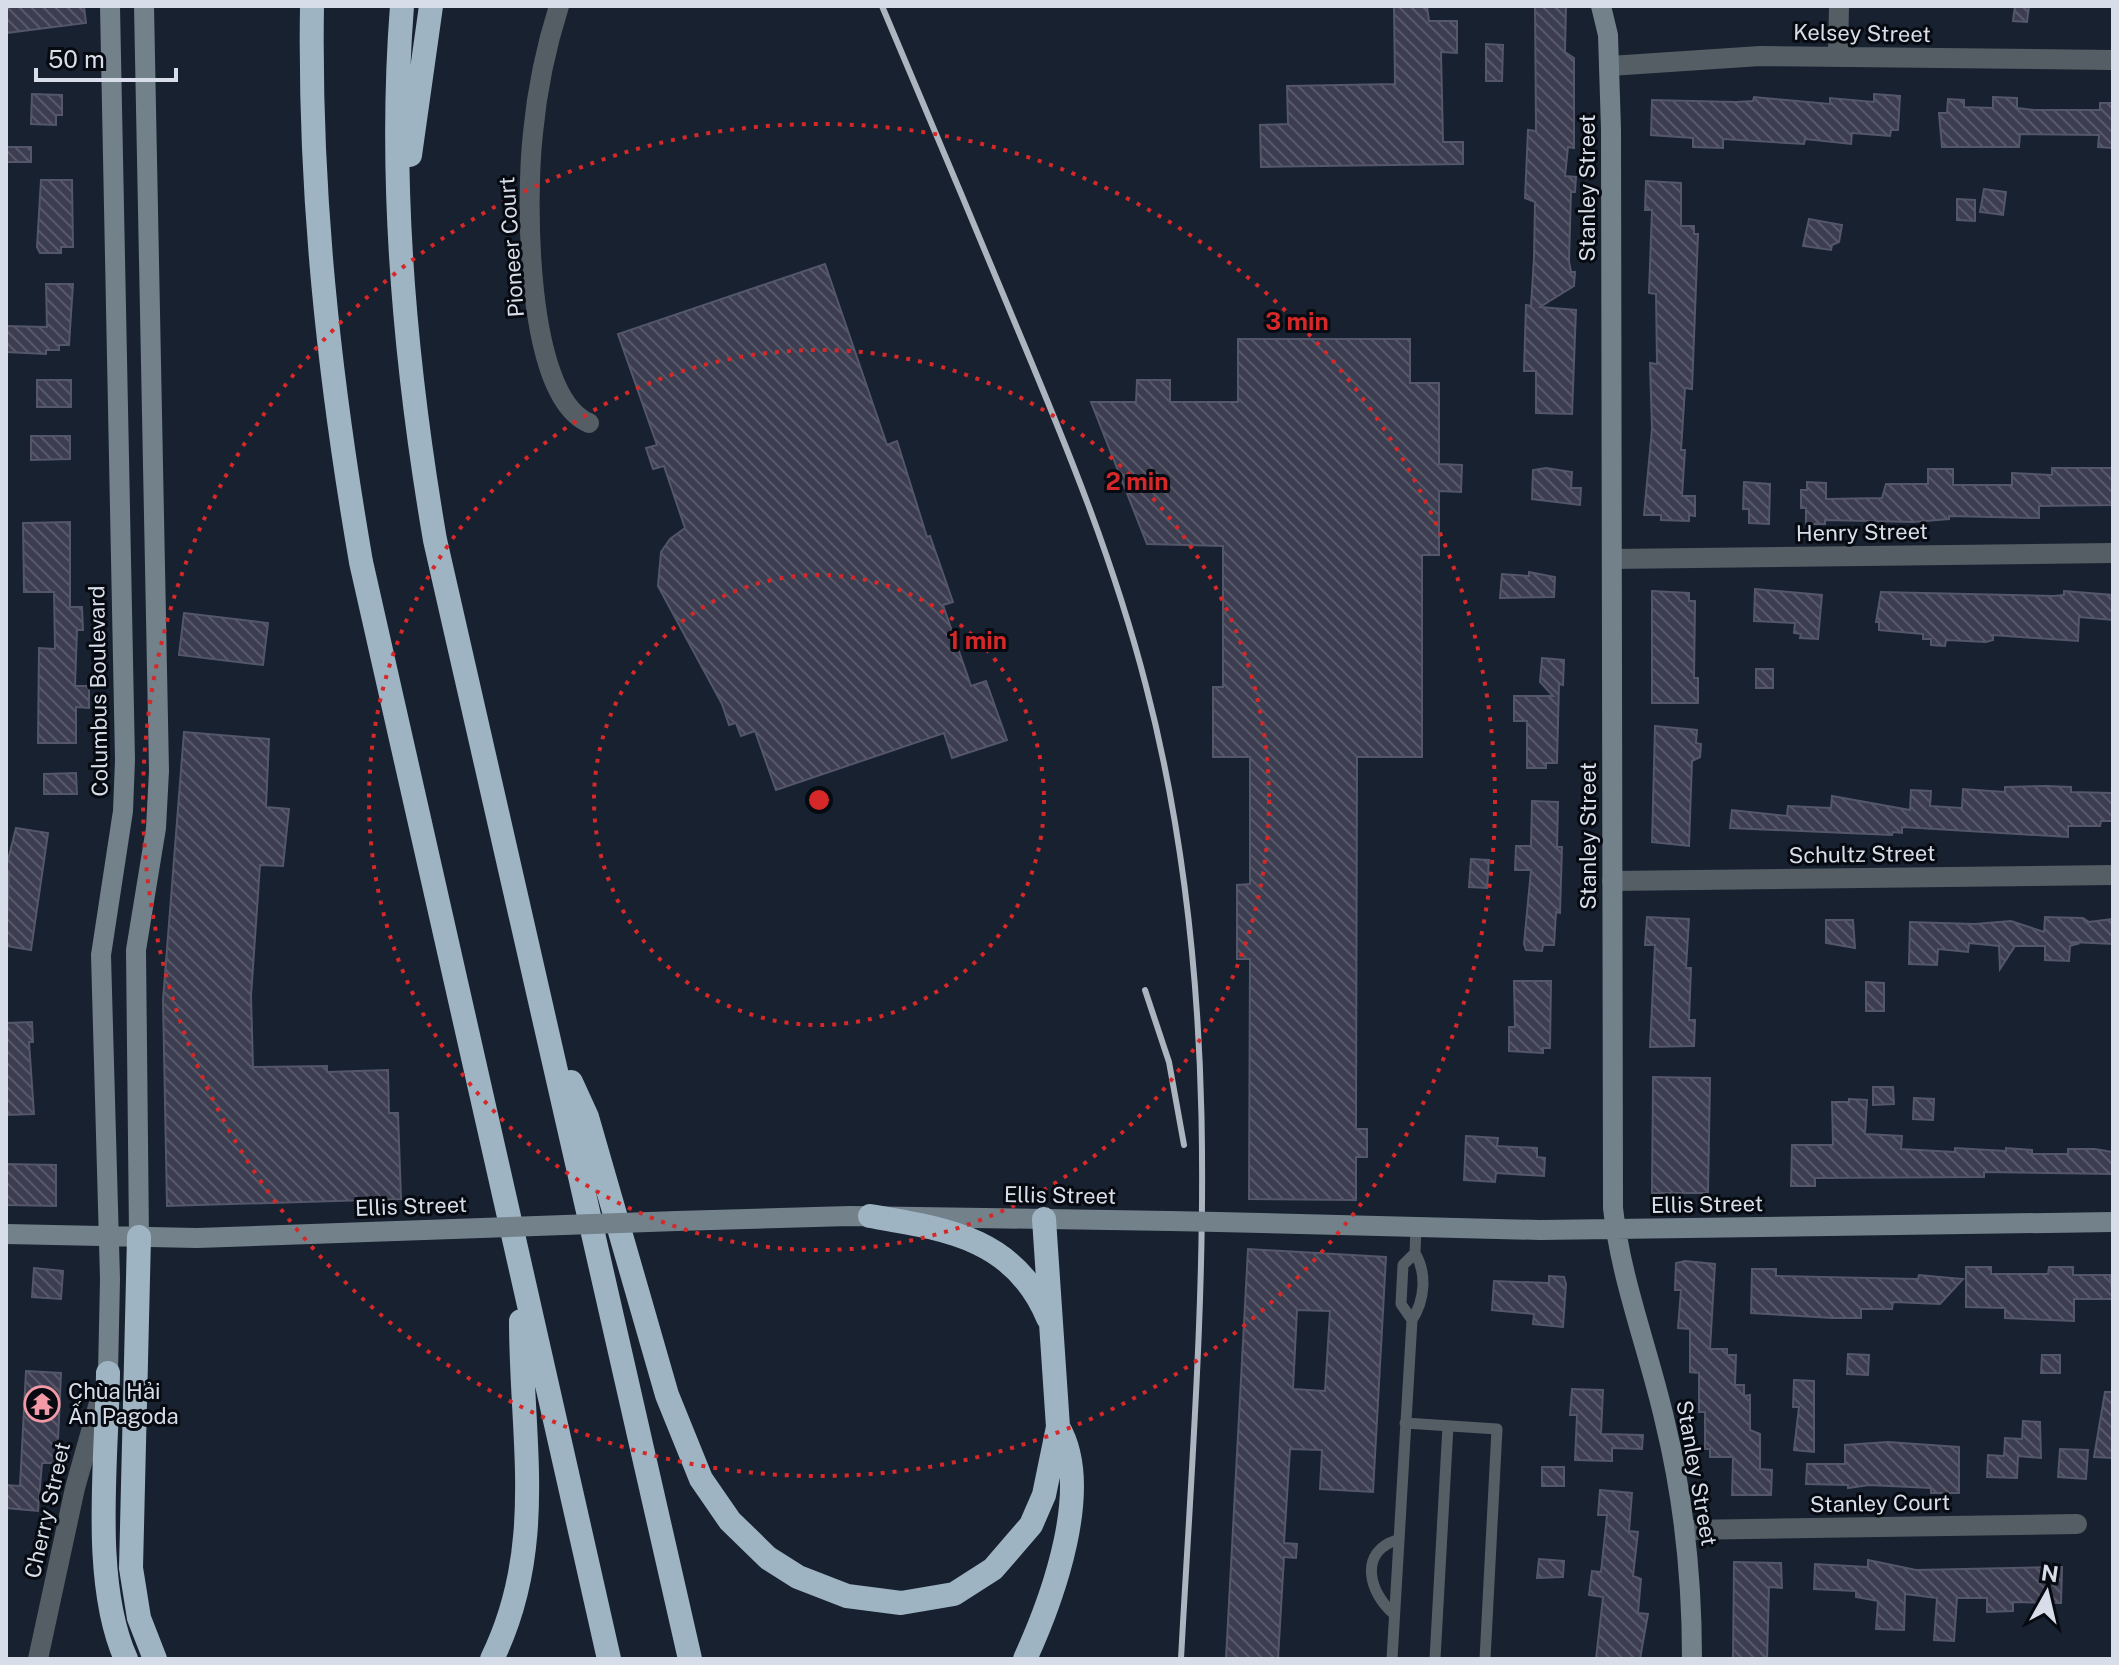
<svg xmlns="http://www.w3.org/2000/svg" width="2119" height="1665" font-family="'Public Sans',sans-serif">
<defs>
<pattern id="building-back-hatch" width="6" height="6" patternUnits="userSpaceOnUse" patternTransform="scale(2)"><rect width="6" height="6" fill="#3c3d50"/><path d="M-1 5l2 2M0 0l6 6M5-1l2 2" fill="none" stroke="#575969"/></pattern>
</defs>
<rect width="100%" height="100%" fill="#172130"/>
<!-- building -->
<path fill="url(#building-back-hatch)" stroke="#545669" stroke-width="2" fill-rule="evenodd" d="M6,6h78l2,17 -80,10z
M1394,6h33l2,15h28v32l-16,-1 2,90h20v22l-202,3 -1,-42 28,-1 -1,-38 108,-2z
M1535,6h31l-1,46 9,6v90l-6,-1 -3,29 11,1 -1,15h-4l-2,69 2,11h4l-1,14 -34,21 36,3 -4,104 -36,-1v-42h-12l2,-66 5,1 3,-48 1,-56 -10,-4 3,-68 8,1z
M2015,6h14l-2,16 -14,-1z
M1486,44l17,1 -1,36h-16z
M32,94l30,1v20h-6v10l-25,-1z
M1874,94l26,2 -2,34h-7l-1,6 -38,-3 -1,11 -46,-5 -1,5 -81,-5v9l-30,-1v-9l-42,-3 1,-35 84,2 17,-1 1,-4 76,7v-6l44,4z
M1993,97l24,1v10l17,2h66v-7h13v45l-15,-1 1,-12 -79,-1 -1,13h-77l-3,-34h8l1,-14 16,1v7l29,1z
M6,147h25v15h-25z
M41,180h31l1,67h-12v6h-21l-3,-6z
M1646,181l35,2v43h13v8h4l-6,155 -7,-1 -4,62h4l-3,46h13v20l-6,-1v6l-28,-1v-5h-17l8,-86 -2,-66 7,1 -1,-70 -7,-1 3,-83h-7z
M1984,189l22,3 -3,23 -23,-3z
M1957,199l18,1v21l-18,-1z
M1809,219l33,6 -3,17 -7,3 -1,5 -28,-4z
M825,264l62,181 10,-4 30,96 3,-1 23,66 -10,3 28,81 15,-5 21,59 -55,18 -8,-25 -168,57 -21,-59 -14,5 -5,-13 -7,2 -7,-21 -64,-118 3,-34 9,-13 15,-11 -21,-62 -11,3 -7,-21 11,-3 -39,-111z
M46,284h27l-4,61h-10v5h-13v4l-40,-2v-26l41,1z
M1238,339h172v44h29v81l23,1 -1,27 -22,-1v64h-17v202h-65l-1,372h11v28h-11v43l-107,-1 1,-240h-13v-74l13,-1v-127h-37v-70h10v-141l-76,-2 -56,-142h45l1,-22h33v22h68z
M37,380h34v27h-34z
M31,436h39v23l-39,1z
M1546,468l26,4 -1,16h10l-1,17 -48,-6 1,-29z
M2052,468h61v37l-74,1v12l-90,-2v3l-36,3 -88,-2v4h-19v-16h-5v-18h6v-8l19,1v16l56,-1 4,-14h42v-15h25v16h59v-12l40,2z
M1744,482l26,2 -1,40 -20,-1v-14h-6z
M70,522v85h12l1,23h-6l-2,56h14v22l-13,-1v36h-38l1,-95 16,1 -1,-57h-30l-1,-69z
M1529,572l26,5 -1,20 -54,1 2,-24 27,2z
M1755,589l67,6 -4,44 -18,-1 1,-4 -7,-1 1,-10 -41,-2z
M1652,591l37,2v8h6l-1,77h4v25h-46z
M2064,591l49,4v25l-34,-3 -1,24 -85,-6v5l-7,2 -40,-2 -1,6 -14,-1v-6h-8v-5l-44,-4v-8h-3l5,-30 173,4 10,-1z
M184,613l84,10 -5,42 -84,-10z
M1542,658l22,2 -1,25 -4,-1 -2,79h-11v5h-19v-47h-13v-25h39l-13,-14z
M1756,669h17v19h-17z
M1655,726l42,4 -1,13 5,1 -1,13 -8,4 -3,85 -37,-4z
M184,732l85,7 -3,68 23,2 -6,57 -23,-1 -9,131 2,71 74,-1v6l61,-2 1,43h9l3,86 -234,7 -4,-206z
M76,773l1,21h-33v-20z
M2046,786l25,1v5l42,1v28h-12l-1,5h-32v11l-166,-10v6l-9,-1 -1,3 -162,-7 2,-18 55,6 1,-10 43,2 1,-12 78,14 1,-20 20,1 -1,15 32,2 1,-19 42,3v-5z
M1532,801l26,1 -1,45h5l-2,66 -4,-1 -2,33h-11l-1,6 -16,-1 -2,-6 7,-74h-16l1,-24h15z
M16,828l32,5 -17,117 -25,-4 3,-74 -3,-4z
M1471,859l18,1 -2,28 -18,-1z
M1647,917l42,2 -3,49h5l-2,52h6l-1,26 -44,1 5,-102h-10z
M2045,917l38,1 6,4 24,-3v25l-42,-2 6,2 -7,2 -1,15 -24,-1v-14h-30l-15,23 -1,-23 -30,-3 -1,9 -30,-3 -1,16 -28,-1 1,-42 65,2 36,-3 33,11z
M1826,920h27l2,28 -29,-5z
M1514,981h37l-1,67h-7v5l-34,-2v-24h6z
M1866,982l18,1v28h-18z
M32,1022l1,20h-4l5,72 -28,1v-92z
M1653,1077l57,1 -2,115h-56z
M1873,1087h20l1,17 -21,1z
M1914,1098l20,1 -1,21 -20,-1z
M1849,1099l18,1 -2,34 37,2 -1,13 54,3v-4l51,3v-3l26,2v4h36v-5h27l18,3 -1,22 -128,-2v5l-169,1v8h-24l1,-41h41l-1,-43h17z
M1466,1136l32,2 -1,8 40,2v9l8,1 -1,18 -48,-3 -1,9 -31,-2z
M6,1164l50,1v41l-50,-1z
M1248,1249l138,8 -13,235 -53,-3 2,-39 -32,-1 -6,94 13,1 -1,14 -12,-1 -6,102h-52zM1297,1310l33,1 -5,80 -32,-2z
M1685,1261l30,3 -5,85h17v6h9l-1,30h9v11l6,-1v35l10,4v35l12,1 -1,25h-39l1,-38h-23v-8h-5v-37h-6v-39l-9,-1v-43l-12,-1 3,-38h-6l1,-27z
M1966,1267h25v7h57l1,-7h24v8h37l3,24h-39v22l-69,-3v-10l-39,-1z
M34,1268l29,3 -2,28 -29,-2z
M1752,1269h24v7l142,3 1,-4 44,4 -23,25 -47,-2 -1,7h-31v9h-28l-82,-5z
M1549,1276l15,1 2,7 -3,43 -30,-3 1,-10 -42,-4 2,-29 55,2z
M1848,1354l21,1 -1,20 -21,-1z
M2042,1355h18v18h-19z
M26,1371l35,2 -4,90h-15l-4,48 -32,-3v-23l14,1z
M1794,1380l20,1v71l-20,-2 5,-43h-6z
M1572,1389l31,1 -2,44 42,1 -1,14 -30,-1v13l-37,-1 2,-45h-7z
M2105,1392h8v66l-19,-1z
M2023,1421l17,1 1,36 -23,-2 -1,22 -30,-1 1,-22 16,1 1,-18 17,1z
M1888,1442l71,5v46h-28v-5l-62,-3 -21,3v-3l-42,-1 1,-20h38v-19z
M2060,1449l28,1 -2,29 -28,-2z
M1542,1467h22v19h-22z
M1600,1490l32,3 -3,38 9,1 -5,44 8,3 -3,34 10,1 -8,45h-44l7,-62 -14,-2 3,-24 9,1 6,-57h-9z
M1539,1559l25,2 -1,16 -26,1z
M1868,1560l48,10 146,-3 -1,36 -48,-1v9l-26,1v-14h-30l-3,43 -20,-1 3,-42 -32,-4 -1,36 -28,-1 2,-28 -22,-4v-6l-42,-2 1,-25 53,3z
M1734,1562l47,1 1,25 -13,-1 -2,72h-34z"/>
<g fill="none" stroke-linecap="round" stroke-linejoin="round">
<!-- lane -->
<path stroke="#555e64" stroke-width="11" d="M1415,1253l1,-26
M1405,1423l92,6 -12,230
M1394,1614c-25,-21 -36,-62 3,-74
M1392,1659l20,-339c13,-20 15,-47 3,-67l-12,12 -2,39 11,16
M1435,1659l13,-233"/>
<!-- street -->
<path stroke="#555e64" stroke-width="20" d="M559,6c-13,41 -22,84 -26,127 -7,61 -9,263 56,290
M1838,57l1,-51
M1610,66l150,-10 353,4
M1612,559l501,-6
M1612,881l501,-6
M1685,1530l392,-6
M38,1659l37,-171 27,-96"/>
<!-- secondary -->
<path stroke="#72818a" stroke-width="20" d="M1601,6l7,29 3,94 2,1079c8,73 36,143 52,214 19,78 27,157 27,237
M677,1221l173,-5 320,5
M1218,1222l322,8 573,-8
M6,1234l191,4 256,-9
M139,1237l-3,-287 20,-122 3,-57 -15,-765
M108,1373l2,-94 -9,-324 22,-144 2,-51 -15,-754"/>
<!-- highway -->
<path stroke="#9eb4c2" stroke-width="24" d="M312,6c-3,188 17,371 49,556l248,1097
M402,6c-14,178 3,359 33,534l255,1119
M410,155l21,-149
M571,1082l16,35 80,278 34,84 29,42 38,37 30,19 49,19 54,7 53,-9 39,-25 38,-44 13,-30 14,-68 -14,-208
M870,1216c76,13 145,22 178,102
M139,1237l-8,331 8,50 16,41
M108,1373c-1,86 -17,208 18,286
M492,1659c55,-112 29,-220 29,-338
M1025,1659c27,-59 69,-172 33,-232"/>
<!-- rail -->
<path stroke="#acb4c0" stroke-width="6" d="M882,6c45,106 89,211 133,317 50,119 99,238 131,363 85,327 53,641 35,973
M1145,990l24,72 15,83"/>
<!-- secondary-bridge -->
<path stroke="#72818a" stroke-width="20" d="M1170,1221l48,1
M453,1229l224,-8"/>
</g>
<!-- distance rings -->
<g fill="none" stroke="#d62828" stroke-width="4" stroke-dasharray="4 8">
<circle cx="819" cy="800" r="225"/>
<circle cx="819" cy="800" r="450"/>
<circle cx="819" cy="800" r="676"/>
</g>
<!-- icons -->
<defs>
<symbol id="temple-ring" viewBox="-11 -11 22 22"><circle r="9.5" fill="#070b11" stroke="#f49aa6" stroke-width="1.5"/><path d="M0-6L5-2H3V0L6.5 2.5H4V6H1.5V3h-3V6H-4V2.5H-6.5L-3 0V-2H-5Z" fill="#f49aa6"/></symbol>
</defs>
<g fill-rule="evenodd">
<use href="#temple-ring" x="22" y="1384" width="40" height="40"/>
</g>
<g text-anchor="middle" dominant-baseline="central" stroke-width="6" stroke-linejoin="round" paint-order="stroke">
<!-- street labels -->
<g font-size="22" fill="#d7dee9" stroke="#070b11">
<text transform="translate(1862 33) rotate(1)">Kelsey Street</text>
<text transform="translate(1587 188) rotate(-90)">Stanley Street</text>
<text transform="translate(511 247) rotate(-94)">Pioneer Court</text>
<text transform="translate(1862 532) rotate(-1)">Henry Street</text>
<text transform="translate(98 691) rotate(-91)">Columbus Boulevard</text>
<text transform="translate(1588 836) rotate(-90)">Stanley Street</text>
<text transform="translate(1862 854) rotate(-1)">Schultz Street</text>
<text transform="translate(1060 1195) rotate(1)">Ellis Street</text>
<text transform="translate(1707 1204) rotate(-1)">Ellis Street</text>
<text transform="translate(411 1206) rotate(-2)">Ellis Street</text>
<text transform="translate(1697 1473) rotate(80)">Stanley Street</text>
<text transform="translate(1880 1503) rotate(-1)">Stanley Court</text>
<text transform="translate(47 1510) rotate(-77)">Cherry Street</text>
</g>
<!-- poi labels -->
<g font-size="22" fill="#d7dee9" stroke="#070b11" text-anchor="start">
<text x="68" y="1391">Chùa Hải<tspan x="68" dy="25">Ấn Pagoda</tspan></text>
</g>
</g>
<circle cx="819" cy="800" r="12" fill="#d62828" stroke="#070b11" stroke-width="4"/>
<g font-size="24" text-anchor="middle" font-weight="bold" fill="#d62828" stroke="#070b11" stroke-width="6" stroke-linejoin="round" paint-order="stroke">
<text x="1297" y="330">3 min</text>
<text x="1137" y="490">2 min</text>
<text x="978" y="649">1 min</text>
</g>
<!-- border -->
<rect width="2119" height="1665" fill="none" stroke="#d7dee9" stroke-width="16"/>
<!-- north arrow -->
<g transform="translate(2047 1593) rotate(8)" stroke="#070b11" stroke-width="6" paint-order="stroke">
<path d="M0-6L14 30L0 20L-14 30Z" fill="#d7dee9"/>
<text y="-12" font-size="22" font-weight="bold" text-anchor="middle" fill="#d7dee9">N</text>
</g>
<!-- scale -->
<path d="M36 68v12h140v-12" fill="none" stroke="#d7dee9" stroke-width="4"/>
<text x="48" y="68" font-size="24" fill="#d7dee9" stroke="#070b11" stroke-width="6" paint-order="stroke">50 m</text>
</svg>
